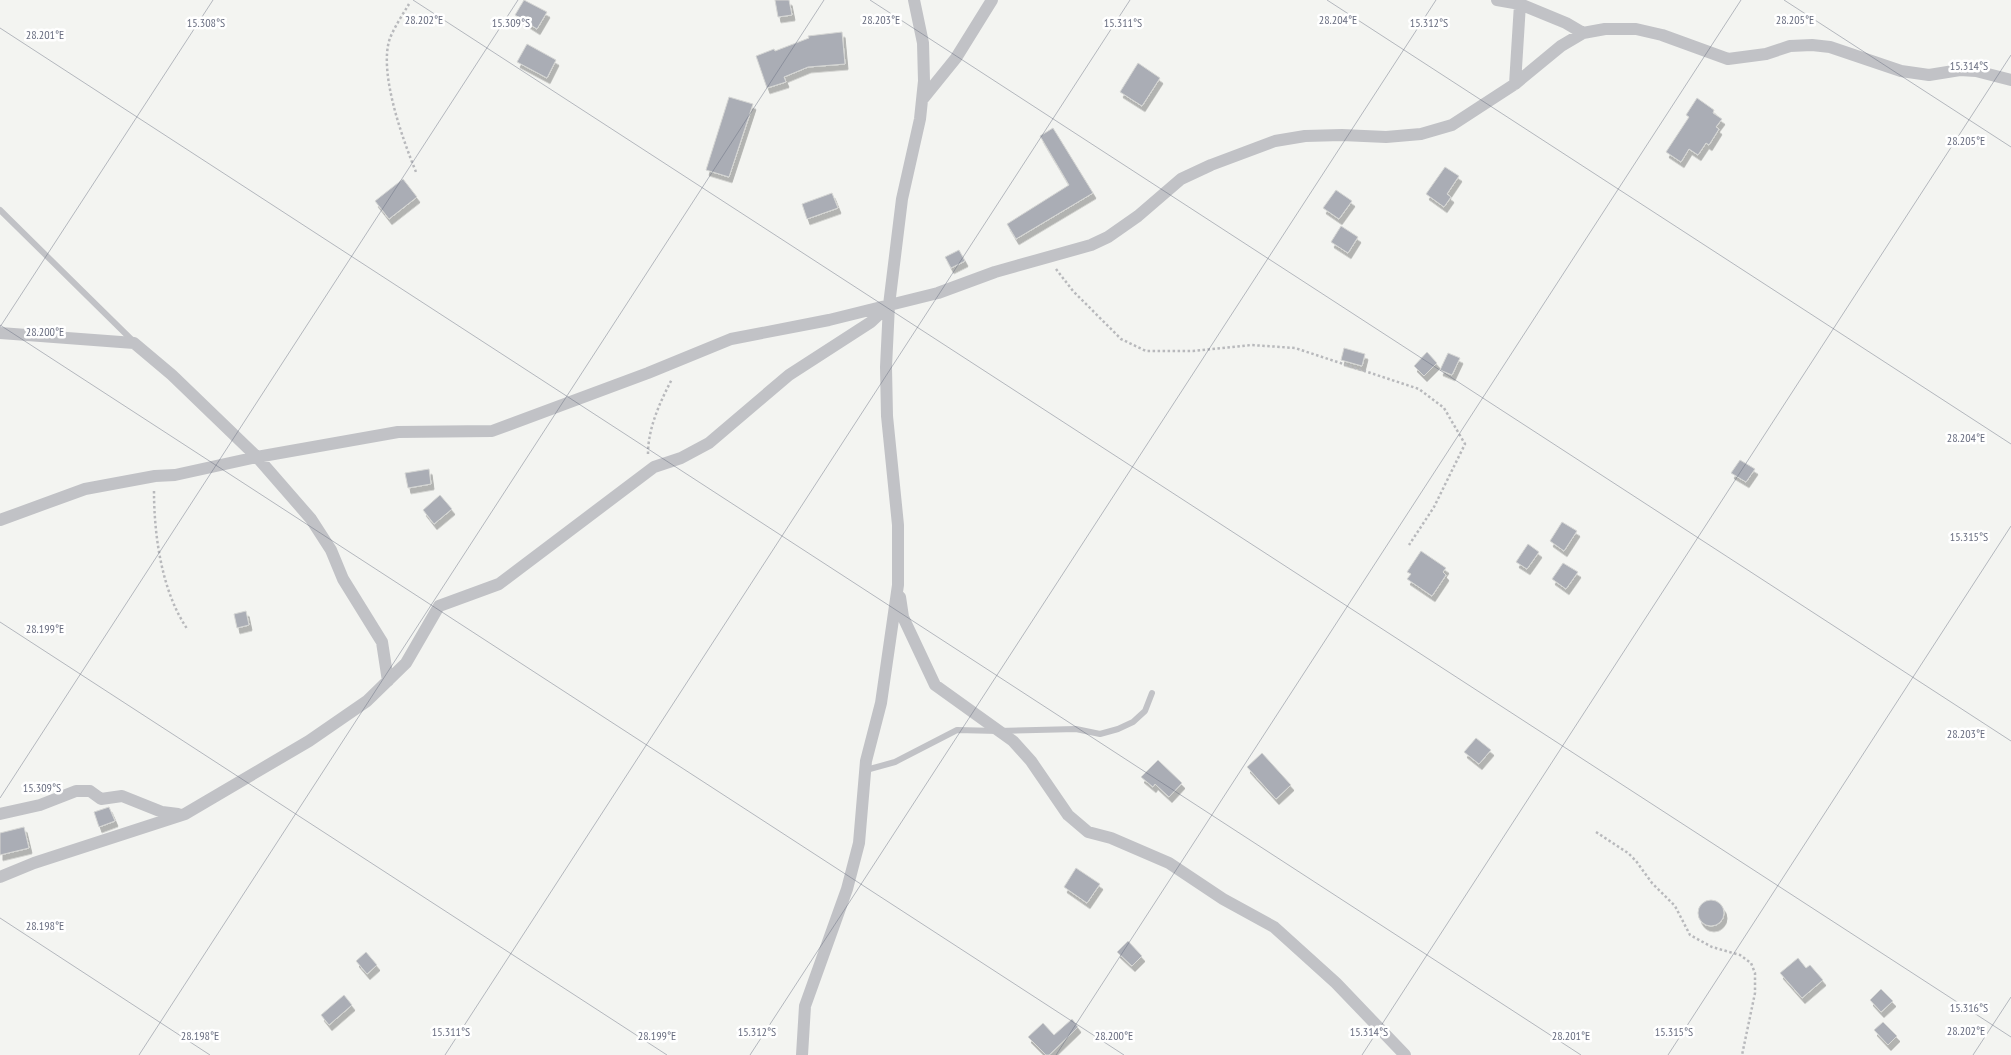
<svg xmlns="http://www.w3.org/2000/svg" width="2011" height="1055" font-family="'PT Sans Narrow',sans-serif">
<defs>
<filter id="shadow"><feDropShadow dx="3" dy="5.5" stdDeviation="0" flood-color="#0004"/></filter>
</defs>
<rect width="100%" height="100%" fill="#f3f4f1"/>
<!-- building -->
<path fill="#aaadb5" stroke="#d5d6d4" filter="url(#shadow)" d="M524,0l23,12 -10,17 -22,-14z
M775,0h14l3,15 -14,2z
M842,32l3,32 -37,3 -24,10 2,5 -19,6 -11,-32 18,-7 1,2 34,-13 -1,-2z
M527,44l29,16 -9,18 -30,-16z
M1138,63l22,15 -18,28 -22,-14z
M729,97l24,7 -24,73 -23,-7z
M1697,98l17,12 -1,3 9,6 -6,8 3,2 -10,16 -3,-2 -8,12 -9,-6 -8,13 -15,-10 23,-35 -3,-2z
M1053,128l40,65 -77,46 -9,-15 62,-39 -29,-49z
M1445,167l14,9 -12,18 4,3 -7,10 -18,-13z
M403,179l14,18 -28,22 -14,-18z
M1336,190l16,11 -13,18 -16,-11z
M832,193l6,15 -31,11 -5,-15z
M1341,226l17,11 -10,16 -17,-11z
M959,250l6,11 -14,7 -6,-11z
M1344,348l21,6 -3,12 -21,-6z
M1427,352l10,11 -13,13 -10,-10z
M1448,353l12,5 -8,17 -12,-5z
M1740,460l15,9 -9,13 -15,-9z
M429,469l2,15 -23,4 -3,-15z
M440,495l12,14 -18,15 -11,-14z
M1562,522l15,9 -13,20 -14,-10z
M1528,544l11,8 -12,17 -11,-7z
M1421,551l25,17 -3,4 3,3 -14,21 -25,-17 4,-5 -4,-2z
M1563,563l15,9 -12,17 -14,-10z
M246,611l3,14 -12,3 -3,-14z
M1476,738l15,12 -12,14 -15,-12z
M1262,753l29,32 -15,14 -29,-32z
M1158,760l24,23 -13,14 -14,-13 -2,3 -12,-10z
M109,807l6,14 -16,6 -5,-15z
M24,827l5,21 -29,7v-22z
M1076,868l24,16 -13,19 -23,-16z
M1698 913a13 13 0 1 1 26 0a13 13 0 1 1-26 0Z
M1128,941l14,15 -10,10 -15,-14z
M366,952l11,13 -10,9 -11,-13z
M1798,958l8,10 4,-3 13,15 -21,18 -22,-25z
M1881,989l12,12 -12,11 -11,-12z
M344,995l8,10 -23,20 -8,-10z
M1072,1019l6,8 -29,28h-3l-18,-18 15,-14 11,12z
M1883,1022l14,14 -9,9 -14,-15z"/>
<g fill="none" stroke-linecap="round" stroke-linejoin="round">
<!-- path -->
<path stroke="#b8b9bc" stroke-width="2.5" stroke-dasharray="2.5 2.5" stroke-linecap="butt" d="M409,4c-6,10 -14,22 -19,34 -12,34 13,102 26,134
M1056,269l17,22 48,48 25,12h47l58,-6 44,3 124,41 25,19 21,36 -31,63 -25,38
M648,454c0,-26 12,-52 24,-75
M154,491c0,45 8,102 34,139
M1596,832l32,21 8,8 16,22 23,23 15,29 22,12 28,8 11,8 4,10v20l-13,62"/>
<!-- lane -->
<path stroke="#c1c2c6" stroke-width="6" d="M0,210l134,132
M866,770l29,-8 62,-32 41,1 78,-2 24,5 18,-5 15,-7 12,-11 7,-18"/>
<!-- street -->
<path stroke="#c1c2c6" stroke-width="12" d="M1497,0l23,4 46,19 17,10
M1515,84l5,-80 -2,-4
M922,100l34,-42 36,-58
M0,333l134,10 38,32 85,82 54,62 20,31 12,29 39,63 6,39
M0,520l85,-31 70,-13 20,-1 82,-18 141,-25 94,-1 156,-58 83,-34 98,-19 109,-27 57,-21 96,-27 17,-8 30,-21 43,-37 30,-14 64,-24 30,-5 37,-1 44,2 35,-3 31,-9 63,-41 46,-38 22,-13 22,-4h31l26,6 66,24 38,-5 24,-8 22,-1 18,2 71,24 28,4 31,-5 16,1 35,9
M900,597l3,20 32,68 78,56 18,20 37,54 20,17 23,6 58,25 54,36 51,28 62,56 69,72
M0,814l40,-9 36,-14h14l11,8 21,-3 40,16 16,2
M0,877l34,-14 151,-49 124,-73 58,-40 39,-38 33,-57 60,-22 155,-117 27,-9 28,-15 80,-68 82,-53 18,-17
M802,1055l3,-49 42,-117 12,-46 7,-82 15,-58 17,-118v-60l-11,-109 -1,-49 3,-62 13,-106 18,-80 4,-38 -1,-38 -9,-43"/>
</g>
<!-- ticks -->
<path fill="none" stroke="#676c7f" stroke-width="1" stroke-opacity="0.45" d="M413,0l1598,1037M870,0l1141,741M1327,0l684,444M1784,0l227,147M0,28l1581,1027M0,325l1124,730M0,327l213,-327M0,622l667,433M0,798l518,-798M0,918l210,137M139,1055l685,-1055M445,1055l685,-1055M750,1055l686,-1055M1056,1055l685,-1055M1362,1055l649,-1000M1668,1055l343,-529M1973,1055l38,-58"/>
<g font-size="12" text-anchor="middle" fill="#676c7f" stroke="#fff" stroke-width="5" stroke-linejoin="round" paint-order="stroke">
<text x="1795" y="24">28.205°E</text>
<text x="424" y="24">28.202°E</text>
<text x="881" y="24">28.203°E</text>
<text x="1338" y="24">28.204°E</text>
<text x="206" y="27">15.308°S</text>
<text x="511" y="27">15.309°S</text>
<text x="1123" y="27">15.311°S</text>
<text x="1429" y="27">15.312°S</text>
<text x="45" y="39">28.201°E</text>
<text x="1969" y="70">15.314°S</text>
<text x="1966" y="145">28.205°E</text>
<text x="45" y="336">28.200°E</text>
<text x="1966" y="442">28.204°E</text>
<text x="1969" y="541">15.315°S</text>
<text x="45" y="633">28.199°E</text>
<text x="1966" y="738">28.203°E</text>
<text x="42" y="792">15.309°S</text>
<text x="45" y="930">28.198°E</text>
<text x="1969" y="1012">15.316°S</text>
<text x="1966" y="1035">28.202°E</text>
<text x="451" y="1036">15.311°S</text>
<text x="757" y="1036">15.312°S</text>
<text x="1369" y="1036">15.314°S</text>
<text x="1674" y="1036">15.315°S</text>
<text x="200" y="1040">28.198°E</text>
<text x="657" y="1040">28.199°E</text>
<text x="1114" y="1040">28.200°E</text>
<text x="1571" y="1040">28.201°E</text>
</g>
</svg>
